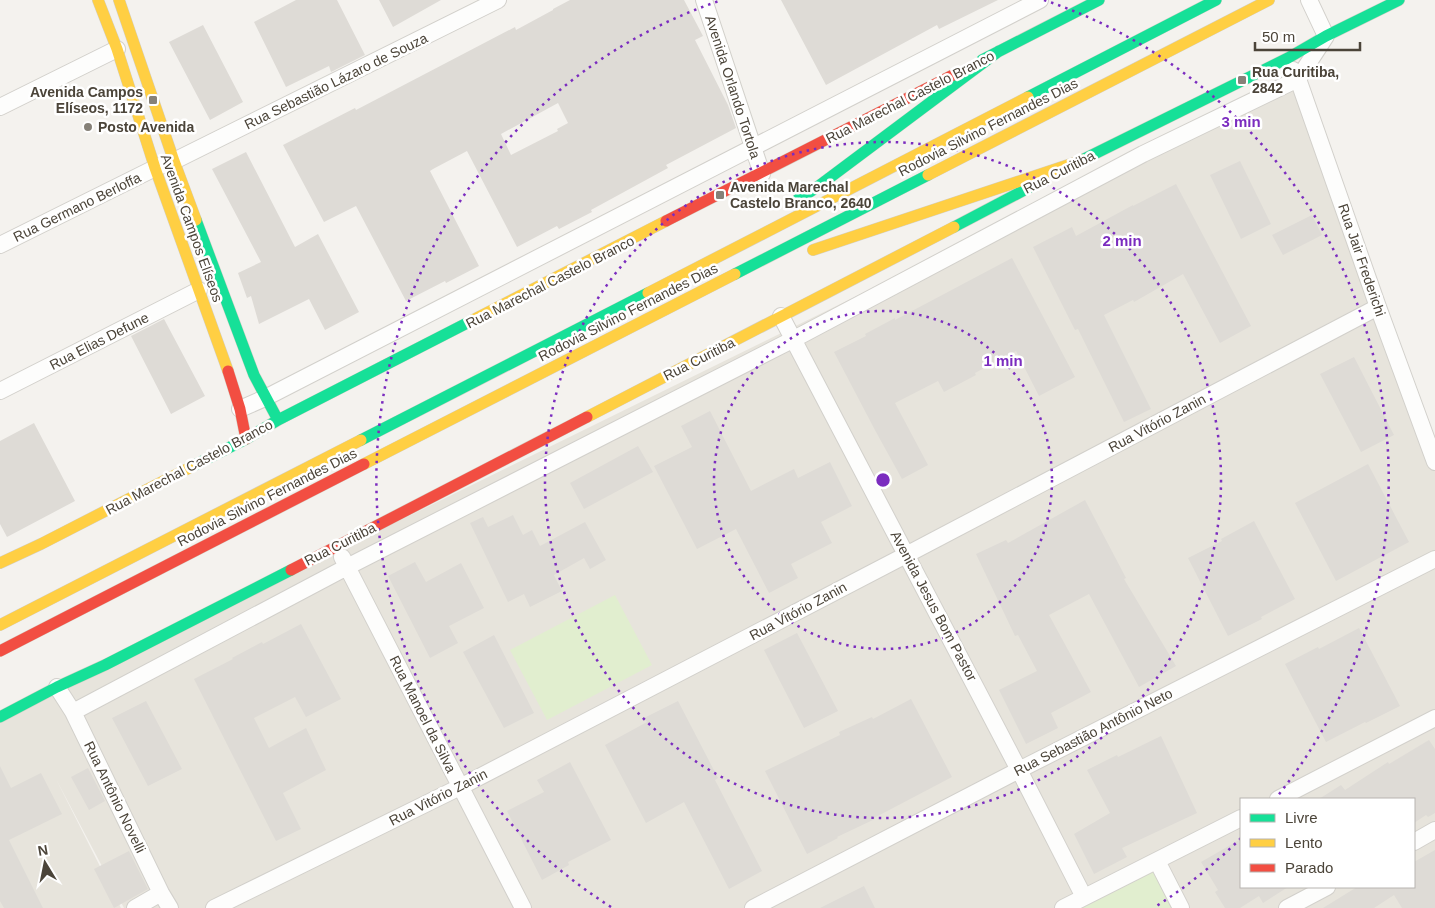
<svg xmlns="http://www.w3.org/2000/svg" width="1435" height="908" font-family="Arial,sans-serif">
<rect width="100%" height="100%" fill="#f4f2ee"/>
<!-- residential -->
<path fill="#e7e4dc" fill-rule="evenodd" d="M1298,79l137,374v455h-1311l-68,-129 65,129h-121v-191zM1241,799h173v88h-173z"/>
<!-- green -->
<path fill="#e1eecf" d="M615,595l37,70 -105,55 -37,-70z
M1157,861l24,47h-118z"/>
<!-- building -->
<path fill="#dedbd6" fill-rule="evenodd" d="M296,0h41l28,55 -34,17 -2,-6 -43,21 -32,-65z
M379,0h62l-48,27z
M570,0h114l19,36 -8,4 33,65 8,23 -70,37 2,3 -77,42 1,2 -33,17 -2,-3 -40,21 -50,-96 -34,18 -3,2 49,95 -33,17 -1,-2 -39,20 -50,-95 -32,16 -41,-77 72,-37 1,2 159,-83 1,3 37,-20v-1zM558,103l10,20 -11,6 1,2 -47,24 -10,-21z
M781,0h217l-59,29 -2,-4 -111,60z
M203,25l40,77 -33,18 -41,-78z
M246,152l49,95 23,-13 41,78 -34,18 -16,-31 -50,25 -8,-28 -4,2 -9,-25 23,-11 -49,-93z
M1240,161l31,63 -30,15 -31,-64z
M1176,184l75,142 -31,17 -37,-69 -49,28 -1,-2 -29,15 47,94 -27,13 -46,-93 -3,1 -42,-83 39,-20 4,9 57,-31v1z
M1312,215l10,20 -39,20 -11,-20z
M1012,258l63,119 -36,19 -23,-45 -41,22 1,2 -32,17 -6,-11 -43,22 33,62 -26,14 -26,-47 -42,-80 32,-16 -1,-2 30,-16v2z
M164,319l41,77 -34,18 -40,-78z
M1354,357l40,78 -33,17 -41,-78z
M710,411l41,80 43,-22 4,9 32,-16 22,44 -31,16 11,21 -41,21 7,14 -29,15 -33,-64 -39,20 -43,-83 38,-19 -11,-21z
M34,423l41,78 -68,36 -7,-13v-83z
M638,446l15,26 -69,37 -14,-26z
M1368,464l41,78 -73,39 -41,-78z
M1085,500l41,78 -2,1 52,87 -37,21 -50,-93 -40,21 42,77 -40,21 7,15 -32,16 -27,-54 38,-19 -19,-36 -3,1 -39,-82 30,-14 2,3z
M513,515l10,20 9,-5 8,16 45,-24 21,38 -16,9 -6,-11 -30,17 8,16 -32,16 -6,-13 -16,8 -38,-79 13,-6 5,10z
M1254,521l41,78 -34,18 1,2 -34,17 -40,-78 34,-17 -1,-2z
M415,562l11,20 35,-19 23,45 -35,18 9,17 -28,15 -42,-82z
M301,624l40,75 -35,18 -11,-20 -41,21 15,30 37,-20 20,42 -43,23 18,36 -25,12 -82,-162 39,-20 -1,-1 30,-16 1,2z
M1359,628l41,78 -34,17 -1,-1 -39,20 -41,-78 33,-17 1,2z
M797,633l41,78 -34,17 -40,-78z
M494,635l40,78 -30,15 -41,-76z
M911,699l41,78 -78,41 1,1 -38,18 1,1 -31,16 -42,-83 75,-36 -1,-3 33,-15 1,2z
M146,701l36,68 -34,17 -36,-68z
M678,701l40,77 -3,2 47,91 -33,18 -45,-87 -38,21 -41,-78 42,-23 -3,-4z
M1161,736l36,77 -75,35 5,9 -33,17 -20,-40 36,-21 -23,-43 30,-15 1,2z
M1429,740l6,9v64l-7,4 -2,-2 -12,8v-24h-95l22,-14 4,5 43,-28 1,2z
M570,762l41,78 -43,22 1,3 -27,15 -35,-69 37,-19 -7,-12z
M0,766l11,22 30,-15 21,41 -53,26 34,68h-39l-4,-7z
M88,768l17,33 -16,9 -18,-33z
M1241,839v48h47l-25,16 -4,-7 -19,12h-15l-10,-16 3,-2 -17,-28z
M1435,850v58h-33l-8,-13 -20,13h-51l34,-21h57v-25z
M129,851l19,38 -34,19 -20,-39z
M864,886l11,22h-55z"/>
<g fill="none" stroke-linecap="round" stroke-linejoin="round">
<defs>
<path id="street" d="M704,0l58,174
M1293,70l5,9 80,228 57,155
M0,107l117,-58
M0,245l155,-77 19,-7 324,-161
M781,316l238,454 65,127
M0,391l199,-101
M240,409l25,-11 775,-398
M342,557l181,351
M57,687l16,25 88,181 9,15
M73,712l274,-145 447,-228 349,-185 155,-75 28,-43 -17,-36
M1278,799l157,-81
M1414,842l21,-12
M1157,861l24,47
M135,908l26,-15
M214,908l246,-121 446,-232 472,-248
M753,908l266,-138 416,-211
M1063,908l178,-90
M1287,908l40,-21"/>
<path id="fast" d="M982,60l117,-60
M1028,97l188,-97
M1066,168l222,-110 38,-22 73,-36
M797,200l19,-12 183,-137
M196,220l58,155 24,45
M954,227l80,-42
M735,274l193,-99
M361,440l287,-147
M191,467l55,-28 32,-19 195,-100
M0,717l57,-30 48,-22 186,-95"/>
<path id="slow" d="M98,0l19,49 38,119 73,203
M119,0l55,161 22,59
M928,175l341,-175
M813,250l270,-90
M648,293l380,-196
M473,320l193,-99
M587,417l367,-190
M364,464l371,-190
M0,563l41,-19 150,-77
M0,625l361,-185"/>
<path id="jam" d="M666,221l287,-146
M228,371l12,38 6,30
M291,570l296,-153
M0,651l364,-187"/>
</defs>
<!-- street casing -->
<use href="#street" stroke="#d2d0cb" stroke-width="18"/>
<!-- fast casing -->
<use href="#fast" stroke="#d3cfc5" stroke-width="12"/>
<!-- slow casing -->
<use href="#slow" stroke="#d3cfc5" stroke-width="12"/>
<!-- jam casing -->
<use href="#jam" stroke="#d3cfc5" stroke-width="12"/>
<!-- street -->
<use href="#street" stroke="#fdfdfc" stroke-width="16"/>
<!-- fast -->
<use href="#fast" stroke="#16e098" stroke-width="11"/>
<!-- slow -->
<use href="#slow" stroke="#ffcf43" stroke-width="11"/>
<!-- jam -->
<use href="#jam" stroke="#f24e42" stroke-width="11"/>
</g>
<!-- distance rings -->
<g fill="none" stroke="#7b2cbf" stroke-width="2.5" stroke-dasharray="2.5 5">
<circle cx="883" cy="480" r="169"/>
<circle cx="883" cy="480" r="338"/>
<path d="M1241 838A506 506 0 0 1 1155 907M611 907A506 506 0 0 1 722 0M1044 0A506 506 0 0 1 1276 798"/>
</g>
<!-- markers -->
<g fill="#868178" stroke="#fff" stroke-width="2">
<rect x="1237" y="75" width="10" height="10" rx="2.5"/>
<rect x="148" y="95" width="10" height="10" rx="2.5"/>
<circle cx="88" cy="127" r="5"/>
<rect x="715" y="190" width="10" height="10" rx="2.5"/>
</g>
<g text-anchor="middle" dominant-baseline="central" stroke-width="5" stroke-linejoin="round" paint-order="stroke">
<!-- poi labels -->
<g font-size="14" font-weight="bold" fill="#4b4439" stroke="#fff" text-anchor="start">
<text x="1252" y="72">Rua Curitiba,<tspan x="1252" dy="16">2842</tspan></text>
<text x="143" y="92" text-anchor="end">Avenida Campos<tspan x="143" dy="16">Elíseos, 1172</tspan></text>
<text x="98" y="127">Posto Avenida</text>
<text x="730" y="187">Avenida Marechal<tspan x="730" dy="16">Castelo Branco, 2640</tspan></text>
</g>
<!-- street labels -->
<g font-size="14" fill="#4b4439" stroke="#fff">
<text transform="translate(336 81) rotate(-26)">Rua Sebastião Lázaro de Souza</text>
<text transform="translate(733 87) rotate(72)">Avenida Orlando Tortola</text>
<text transform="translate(910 97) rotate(-27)">Rua Marechal Castelo Branco</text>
<text transform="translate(988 127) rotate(-27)">Rodovia Silvino Fernandes Dias</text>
<text transform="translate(1059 172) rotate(-27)">Rua Curitiba</text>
<text transform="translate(77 207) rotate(-26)">Rua Germano Berloffa</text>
<text transform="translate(192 228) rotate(70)">Avenida Campos Elíseos</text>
<text transform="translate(1362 260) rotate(71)">Rua Jair Frederichi</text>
<text transform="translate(550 282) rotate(-27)">Rua Marechal Castelo Branco</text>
<text transform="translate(628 312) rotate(-27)">Rodovia Silvino Fernandes Dias</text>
<text transform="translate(99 341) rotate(-27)">Rua Elias Defune</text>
<text transform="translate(699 359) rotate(-27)">Rua Curitiba</text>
<text transform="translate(1157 423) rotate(-28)">Rua Vitório Zanin</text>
<text transform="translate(189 467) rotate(-28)">Rua Marechal Castelo Branco</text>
<text transform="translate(267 497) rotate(-27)">Rodovia Silvino Fernandes Dias</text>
<text transform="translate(340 544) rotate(-27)">Rua Curitiba</text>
<text transform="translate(934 606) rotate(62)">Avenida Jesus Bom Pastor</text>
<text transform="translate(798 611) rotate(-28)">Rua Vitório Zanin</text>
<text transform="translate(423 714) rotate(63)">Rua Manoel da Silva</text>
<text transform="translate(1093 732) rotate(-27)">Rua Sebastião Antônio Neto</text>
<text transform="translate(115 797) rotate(64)">Rua Antônio Novelli</text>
<text transform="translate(438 797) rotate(-27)">Rua Vitório Zanin</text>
</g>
</g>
<circle cx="883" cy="480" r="8" fill="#7b2cbf" stroke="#fff" stroke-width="2.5"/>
<g font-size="15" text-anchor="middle" font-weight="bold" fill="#7b2cbf" stroke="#fff" stroke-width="5" stroke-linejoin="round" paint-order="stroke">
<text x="1241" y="127">3 min</text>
<text x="1122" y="246">2 min</text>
<text x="1003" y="366">1 min</text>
</g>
<!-- legend -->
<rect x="1240" y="798" width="175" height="90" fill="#ffffff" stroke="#b7b4b0"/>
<rect x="1250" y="814" width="25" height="8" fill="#16e098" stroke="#b7b4b0"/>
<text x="1285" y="823" font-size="15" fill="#4b4439">Livre</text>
<rect x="1250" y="839" width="25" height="8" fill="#ffcf43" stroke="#b7b4b0"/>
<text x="1285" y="848" font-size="15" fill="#4b4439">Lento</text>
<rect x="1250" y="864" width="25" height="8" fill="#f24e42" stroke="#b7b4b0"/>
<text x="1285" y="873" font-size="15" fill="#4b4439">Parado</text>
<!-- north arrow -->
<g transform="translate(45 863) rotate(350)" stroke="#ffffff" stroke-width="4" paint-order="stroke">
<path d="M0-4L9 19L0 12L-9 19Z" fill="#4b4439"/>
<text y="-8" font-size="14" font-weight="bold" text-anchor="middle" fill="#4b4439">N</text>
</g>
<!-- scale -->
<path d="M1255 42v8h105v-8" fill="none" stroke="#4b4439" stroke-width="2.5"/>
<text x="1262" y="42" font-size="15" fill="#4b4439" stroke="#ffffff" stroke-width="4" paint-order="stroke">50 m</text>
</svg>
